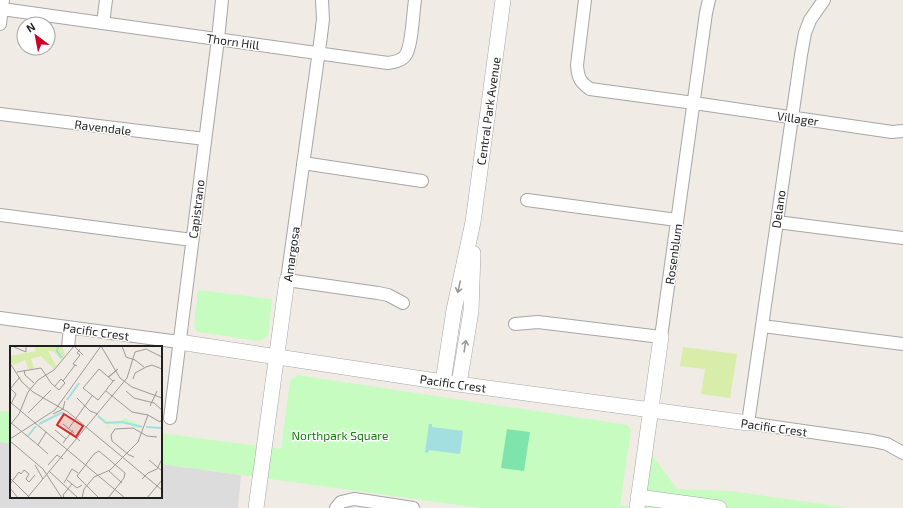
<svg xmlns="http://www.w3.org/2000/svg" width="903" height="508" font-family="'Exo 2',sans-serif">
<rect width="100%" height="100%" fill="#f1ebe5"/>
<!-- residential -->
<path fill="#dddcdc" d="M0,442l11,1v54h150v-33l80,11 -3,33h-238z"/>
<!-- grass -->
<path fill="#d7eda9" d="M683,347l54,7 -7,44 -29,-4 4,-25 -25,-3z"/>
<!-- park -->
<path fill="#c6fcc0" d="M198,290l74,9 -4,37 -9,5 -61,-9 -4,-5z
M297,375l331,50 3,5 -11,75 17,3h-157l-319,-44v-31l120,16 9,-68z
M0,411l11,1v31l-11,-1z
M652,455l25,34 54,2 119,17h-205z"/>
<!-- pitch -->
<path fill="#7fe4ab" d="M507,429l23,3 -6,39 -23,-3z"/>
<!-- water -->
<path fill="#a3dee0" d="M429,424h3v3l31,4 -3,23 -31,-4 -1,3 -3,-1z"/>
<g fill="none" stroke-linecap="round" stroke-linejoin="round">
<defs>
<path id="minor" d="M322,0l1,19 -2,17 -34,244 91,13 10,2 15,8
M585,0l-8,65c1,13 3,17 13,24l104,14 198,29 11,-1
M824,0l-14,20 -5,13 -4,22 -53,368 125,18 14,3 16,9
M2,9l386,54c6,-1 13,-2 17,-7 7,-8 8,-44 10,-56
M103,23l3,-23
M0,24l3,-24
M0,114l205,25
M303,163l119,18
M527,200l150,20
M0,215l192,25
M777,222l126,16
M0,318l179,24
M515,324l23,-2 123,15 45,-324 3,-13
M762,326l141,18
M68,347l2,-19
M170,418l48,-379 4,-39
M336,508l5,-6 13,-3 59,9"/>
<path id="tertiary" d="M179,342l264,40 305,41
M443,382l11,-72 19,-88 30,-222
M459,384l12,-73 2,-58
M638,497l81,11
M256,508l31,-228
M637,508l24,-171"/>
</defs>
<!-- minor casing -->
<use href="#minor" stroke="#a6a6a6" stroke-width="14"/>
<!-- tertiary casing -->
<use href="#tertiary" stroke="#a6a6a6" stroke-width="16"/>
<!-- minor -->
<use href="#minor" stroke="#fff" stroke-width="12"/>
<!-- tertiary -->
<use href="#tertiary" stroke="#fff" stroke-width="15"/>
</g>
<!-- one-way arrows -->
<defs><path id="oneway-shaft" d="M-6 0H5M1.5-3L5.5 0L1.5 3" fill="none" stroke-width="1.6" stroke-linecap="round" stroke-linejoin="round"/></defs>
<g stroke="#9a9a9a">
<use href="#oneway-shaft" transform="translate(459 287) rotate(102)"/>
<use href="#oneway-shaft" transform="translate(465 346) rotate(-81)"/>
</g>
<g text-anchor="middle" dominant-baseline="central" stroke-width="3" stroke-linejoin="round" paint-order="stroke">
<!-- street labels -->
<g font-size="12" fill="#1f1f1f" stroke="#fff">
<text transform="translate(233 41) rotate(8)">Thorn Hill</text>
<text transform="translate(488 111) rotate(-82)">Central Park Avenue</text>
<text transform="translate(798 118) rotate(8)">Villager</text>
<text transform="translate(103 127) rotate(7)">Ravendale</text>
<text transform="translate(196 209) rotate(-83)">Capistrano</text>
<text transform="translate(778 209) rotate(-82)">Delano</text>
<text transform="translate(291 254) rotate(-82)">Amargosa</text>
<text transform="translate(673 254) rotate(-82)">Rosenblum</text>
<text transform="translate(96 331) rotate(8)">Pacific Crest</text>
<text transform="translate(453 383) rotate(8)">Pacific Crest</text>
<text transform="translate(774 427) rotate(8)">Pacific Crest</text>
</g>
<!-- park labels -->
<g font-size="12" fill="#118505" stroke="#fff">
<text x="340" y="435">Northpark Square</text>
</g>
</g>
<!-- overview -->
<g transform="translate(10 346)">
<rect width="152" height="152" fill="#f1ebe5"/>
<path d="M24,0h28l3,9 -4,5 -7,-8 -6,-1 8,15 -2,3 -13,-13 -10,3 3,9 -5,2 -4,-10 -11,5 -4,-3v-6l26,-5z" fill="#d7eda9"/>
<path d="M88,69l9,6 11,1 7,-4 18,8 -9,2 -3,-4 -8,-2 -4,1 -1,4 -5,-5 -6,2 7,6 -4,-3 -3,2 1,-3z" fill="#c6fcc0"/>
<path fill="none" stroke="#a3dee0" stroke-width="2" d="M48,0l-1,5 5,7M57,54l12,-17M88,70l8,7 16,-1 20,5M29,78l24,-12M136,81l16,1M18,90l8,-10"/>
<path fill="none" stroke="#9d9996" stroke-width="1" d="M64,0l9,9M91,0l19,32 12,9 30,11M112,0l4,11 9,3 9,7M4,1l12,5v-6M0,17l12,19 11,10 35,20 94,78M67,20l-4,-2 7,-9 -3,-2 3,-4M14,24l1,5 9,8M7,26l24,-4 10,15 2,2 6,5 6,-7 -4,-4 -6,7M98,31l10,-8 -9,8M123,33l2,-6 11,-6 6,-2 10,4M53,35l12,-16M103,35l-14,-12 -16,19 15,12 9,-11 2,-3 2,-2 2,-3 2,-1M0,42l6,6 -5,10M0,43l10,-12M96,45l26,21 16,3M116,45l8,7 20,5 8,7M67,52l13,13 8,3M0,56l115,96M140,60l7,-15M18,67l23,-23M43,68l10,-5 2,-8M138,69l12,7 2,-3M0,76l28,23 8,-13M53,78l11,9M0,79l9,-11 9,-22 10,-12 16,-10 20,-24M59,82l23,-32M45,84l11,9M61,87l9,8M0,93l45,-29 46,-64M0,95l33,28 19,29M53,97l10,-13M28,99l10,9M124,111l-5,-2 -17,-14 -1,-6 4,-6 18,-1 14,8 10,1M139,114l13,11M25,119l8,14M38,119l9,-10 6,4M39,125l29,27M99,125l13,12M9,126l2,2 3,-4 5,4 -3,5 3,3 6,-7M0,132l19,19M132,133l6,-6 9,-4 5,-10M57,134l10,8 5,-3M54,137l8,-14 6,4M0,138l9,-12M0,142l8,10M17,152l100,-120 8,-26 11,-3 16,8M54,152l-1,-3 9,-11M72,152l2,-9 10,-12 16,-7 28,-28 10,-27M89,152l-22,-22 17,-22 5,-3 26,22 -1,5 -16,20M137,152l15,-18"/>
<path fill="#d62828" fill-opacity="0.15" stroke="#d62828" stroke-width="2" d="M54,68l19,12 -7,11 -19,-12z"/>
<rect width="152" height="152" fill="none" stroke="#1f1f1f" stroke-width="2"/>
</g>
<!-- north arrow -->
<g transform="translate(36 36) rotate(328)"><circle r="19" fill="#ffffff" stroke="#a5a5a5"/>
<path d="M0-3L7 15L0 10L-7 15Z" fill="#cf0025"/>
<text y="-6" font-size="11" font-weight="bold" text-anchor="middle" fill="#1f1f1f">N</text>
</g>
</svg>
